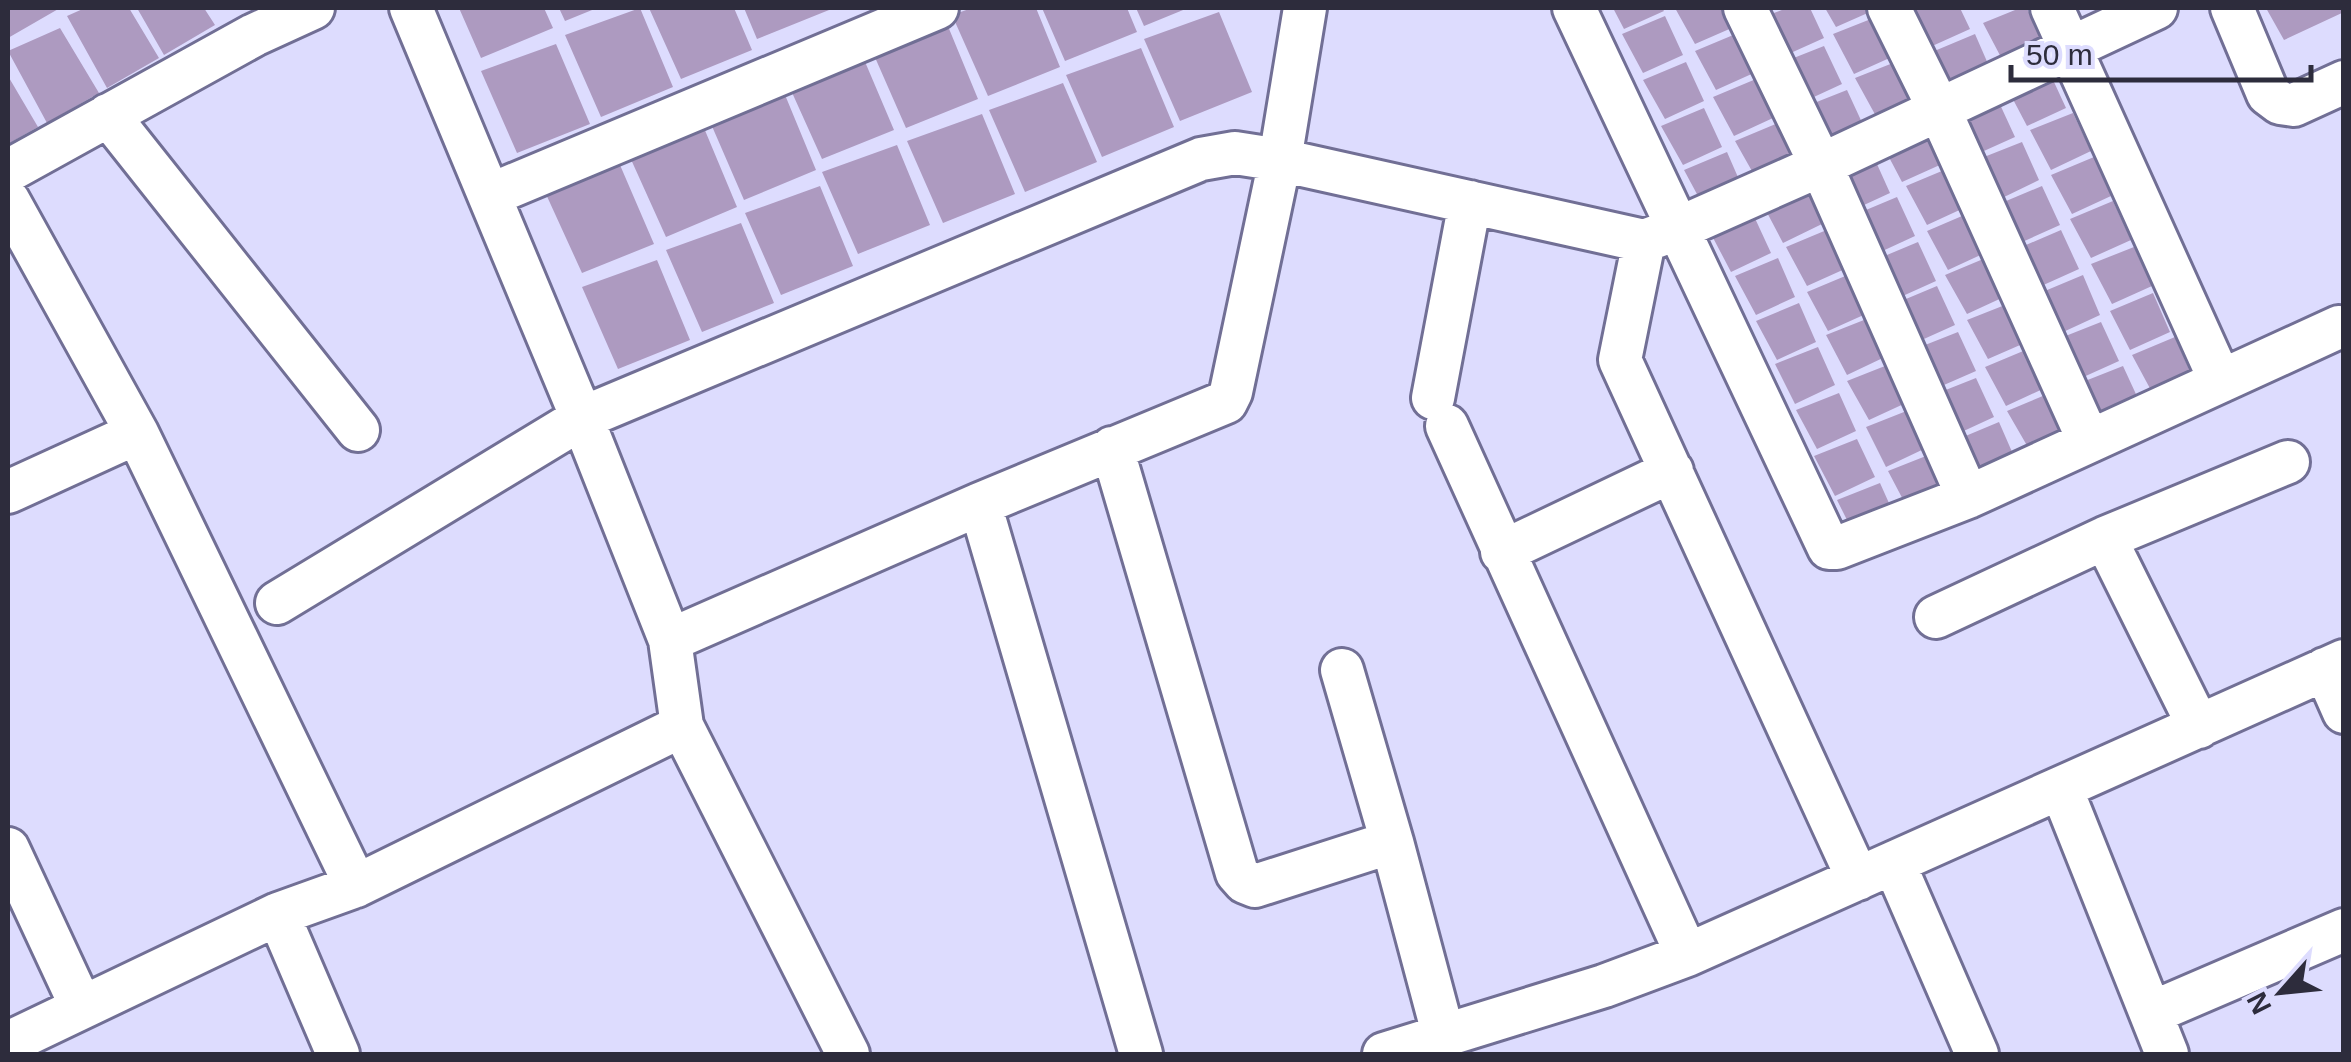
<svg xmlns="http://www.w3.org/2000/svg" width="2351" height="1062" font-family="Helvetica,sans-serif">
<rect width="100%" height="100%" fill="#dddcfe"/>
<!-- building -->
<path fill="#ad9ac0" d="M8,8h52l-52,30z
M85,8h44l30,50 -52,30 -40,-72z
M137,8h67l11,17 -51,30z
M459,8h85l9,20 -72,30z
M559,8h38l-32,13z
M640,8l33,79 -72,30 -36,-82z
M649,8h85l18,42 -71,29z
M744,8h90l-77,31z
M972,8h64l24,59 -72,29 -36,-81z
M1042,8h85l10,24 -72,29z
M1136,8h52l-44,18z
M1613,8h49l2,3 -40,18z
M1675,8h51l8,19 -39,17z
M1787,8h23l14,30 -40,18 -21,-39z
M1825,8h54l-43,19z
M1909,8h51l10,21 -40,18z
M2020,8h7l17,37 -40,18 -21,-40z
M2266,8h78v4l-60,28z
M1219,12l33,80 -72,29 -36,-82z
M1665,16l18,39 -40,18 -21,-39z
M1876,17l18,39 -40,18 -21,-40z
M945,19l33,80 -72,29 -36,-82z
M60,28l39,65 -52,30 -39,-72z
M1738,33l18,39 -40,18 -21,-39z
M1975,34l17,39 -40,18 -20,-39z
M556,44l34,80 -73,29 -36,-82z
M1824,46l18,38 -39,18 -22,-39z
M1141,48l33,79 -72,30 -36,-82z
M860,50l34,80 -72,29 -37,-82z
M1898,61l18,39 -39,18 -22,-40z
M1686,62l18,39 -39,18 -22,-39z
M2048,69l18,39 -39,18 -21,-40z
M8,76l30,51 -30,17z
M1756,79l17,39 -39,18 -21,-39z
M1063,83l34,79 -72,30 -36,-82z
M783,90l33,80 -72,30 -36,-83z
M1847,90l18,39 -40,18 -21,-40z
M1997,98l18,39 -40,18 -21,-40z
M1704,108l18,39 -39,18 -22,-39z
M2073,113l18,38 -40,19 -21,-40z
M982,114l33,80 -72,29 -36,-82z
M1778,123l18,39 -39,18 -22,-39z
M1924,125l18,39 -40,18 -21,-40z
M704,128l33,79 -71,30 -37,-82z
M2022,142l17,38 -39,19 -21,-40z
M897,145l33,80 -72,29 -36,-82z
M1727,152l17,39 -39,18 -21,-39z
M1872,153l18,40 -39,18 -22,-40z
M2094,157l17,39 -39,18 -21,-39z
M620,165l34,79 -72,29 -37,-81z
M1949,168l17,39 -39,18 -21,-39z
M820,186l33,80 -72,29 -36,-82z
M1805,186l17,38 -39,19 -21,-40z
M2042,186l18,39 -40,18 -21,-39z
M1897,197l18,39 -39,18 -22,-39z
M2113,201l18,39 -40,18 -21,-39z
M1969,213l18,39 -39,18 -21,-39z
M1753,214l18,39 -40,19 -21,-40z
M741,223l33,80 -72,29 -36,-82z
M1829,229l18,39 -40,18 -21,-39z
M2061,230l18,39 -40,18 -20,-39z
M1918,242l18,39 -40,18 -21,-39z
M2134,247l18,39 -40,18 -21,-40z
M1988,257l18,39 -39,18 -22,-39z
M1778,258l17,39 -39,18 -21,-39z
M657,260l33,80 -72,29 -36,-82z
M1850,274l18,39 -40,18 -21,-39z
M2083,275l17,40 -39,18 -21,-40z
M1937,286l18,39 -40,18 -21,-39z
M2153,293l17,39 -40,18 -20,-39z
M1799,303l17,39 -39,18 -21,-39z
M2010,303l17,39 -39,17 -21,-39z
M1869,318l18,38 -40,19 -21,-40z
M2101,322l18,39 -40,18 -21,-40z
M1958,332l18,39 -39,17 -22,-39z
M2175,337l17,39 -39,18 -21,-39z
M1818,347l17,38 -40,19 -20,-40z
M2028,349l17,39 -39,18 -21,-39z
M1890,364l18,38 -39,18 -22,-39z
M2123,366l18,39 -40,18 -21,-40z
M1976,378l18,39 -39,18 -22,-40z
M1839,393l17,38 -39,18 -21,-39z
M2050,393l18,39 -39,17 -22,-38z
M1909,410l17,38 -40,19 -20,-40z
M1999,422l17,39 -39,17 -21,-38z
M1857,439l18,38 -40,19 -21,-40z
M1931,454l18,38 -40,19 -21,-40z
M1880,483l17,38 -40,19 -20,-40z"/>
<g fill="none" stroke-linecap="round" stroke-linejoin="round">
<defs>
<path id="minor" d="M411,8l171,410 88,222 12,86 166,328
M1574,8l255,540h8l131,-51 371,-170
M1745,8l76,157 147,332
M1889,8l50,101 150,332
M2052,8l168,372
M2232,8l36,86 12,9 14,2 50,-23
M108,115l250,315
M8,171l246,-136 59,-27
M490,195l447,-187
M8,200l129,233 219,453
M1644,241l-24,119 238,519
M1433,398l37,-196
M1447,426l240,529
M1112,448l125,425 8,9 10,4 137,-44
M8,492l129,-59
M980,504l161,550
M2105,538l94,189
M1502,552l170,-81
M277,603l305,-185 619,-259 34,-6 45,7 364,81 33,-12 144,-64 335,-157
M1936,617l169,-79 183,-76
M670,640l310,-136 246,-102 5,-10 49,-232 25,-152
M2325,669l19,43
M1342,670l50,172 52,195
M2061,788l106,266
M8,849l73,157
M1894,863l83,191
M278,914l60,140
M2151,1013l193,-83
M8,1043l270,-129 78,-28 326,-160
M1384,1054l220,-68 83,-31 657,-294"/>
</defs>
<!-- minor casing -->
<use href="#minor" stroke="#716f95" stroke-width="48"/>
<!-- minor -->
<use href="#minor" stroke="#fff" stroke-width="42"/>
</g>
<!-- border -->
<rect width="2351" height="1062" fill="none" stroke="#2d2c3c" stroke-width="20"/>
<!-- north arrow -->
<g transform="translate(2281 992) rotate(243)" stroke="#dddcfe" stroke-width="8" paint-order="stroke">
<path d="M0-8L18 38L0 25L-18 38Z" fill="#2d2c3c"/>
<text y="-15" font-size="28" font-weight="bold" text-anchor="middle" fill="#2d2c3c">N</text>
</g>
<!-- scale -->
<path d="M2011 65v15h300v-15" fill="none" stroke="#2d2c3c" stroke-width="5"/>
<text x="2026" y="65" font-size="30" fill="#2d2c3c" stroke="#dddcfe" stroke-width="8" paint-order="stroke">50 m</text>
</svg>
